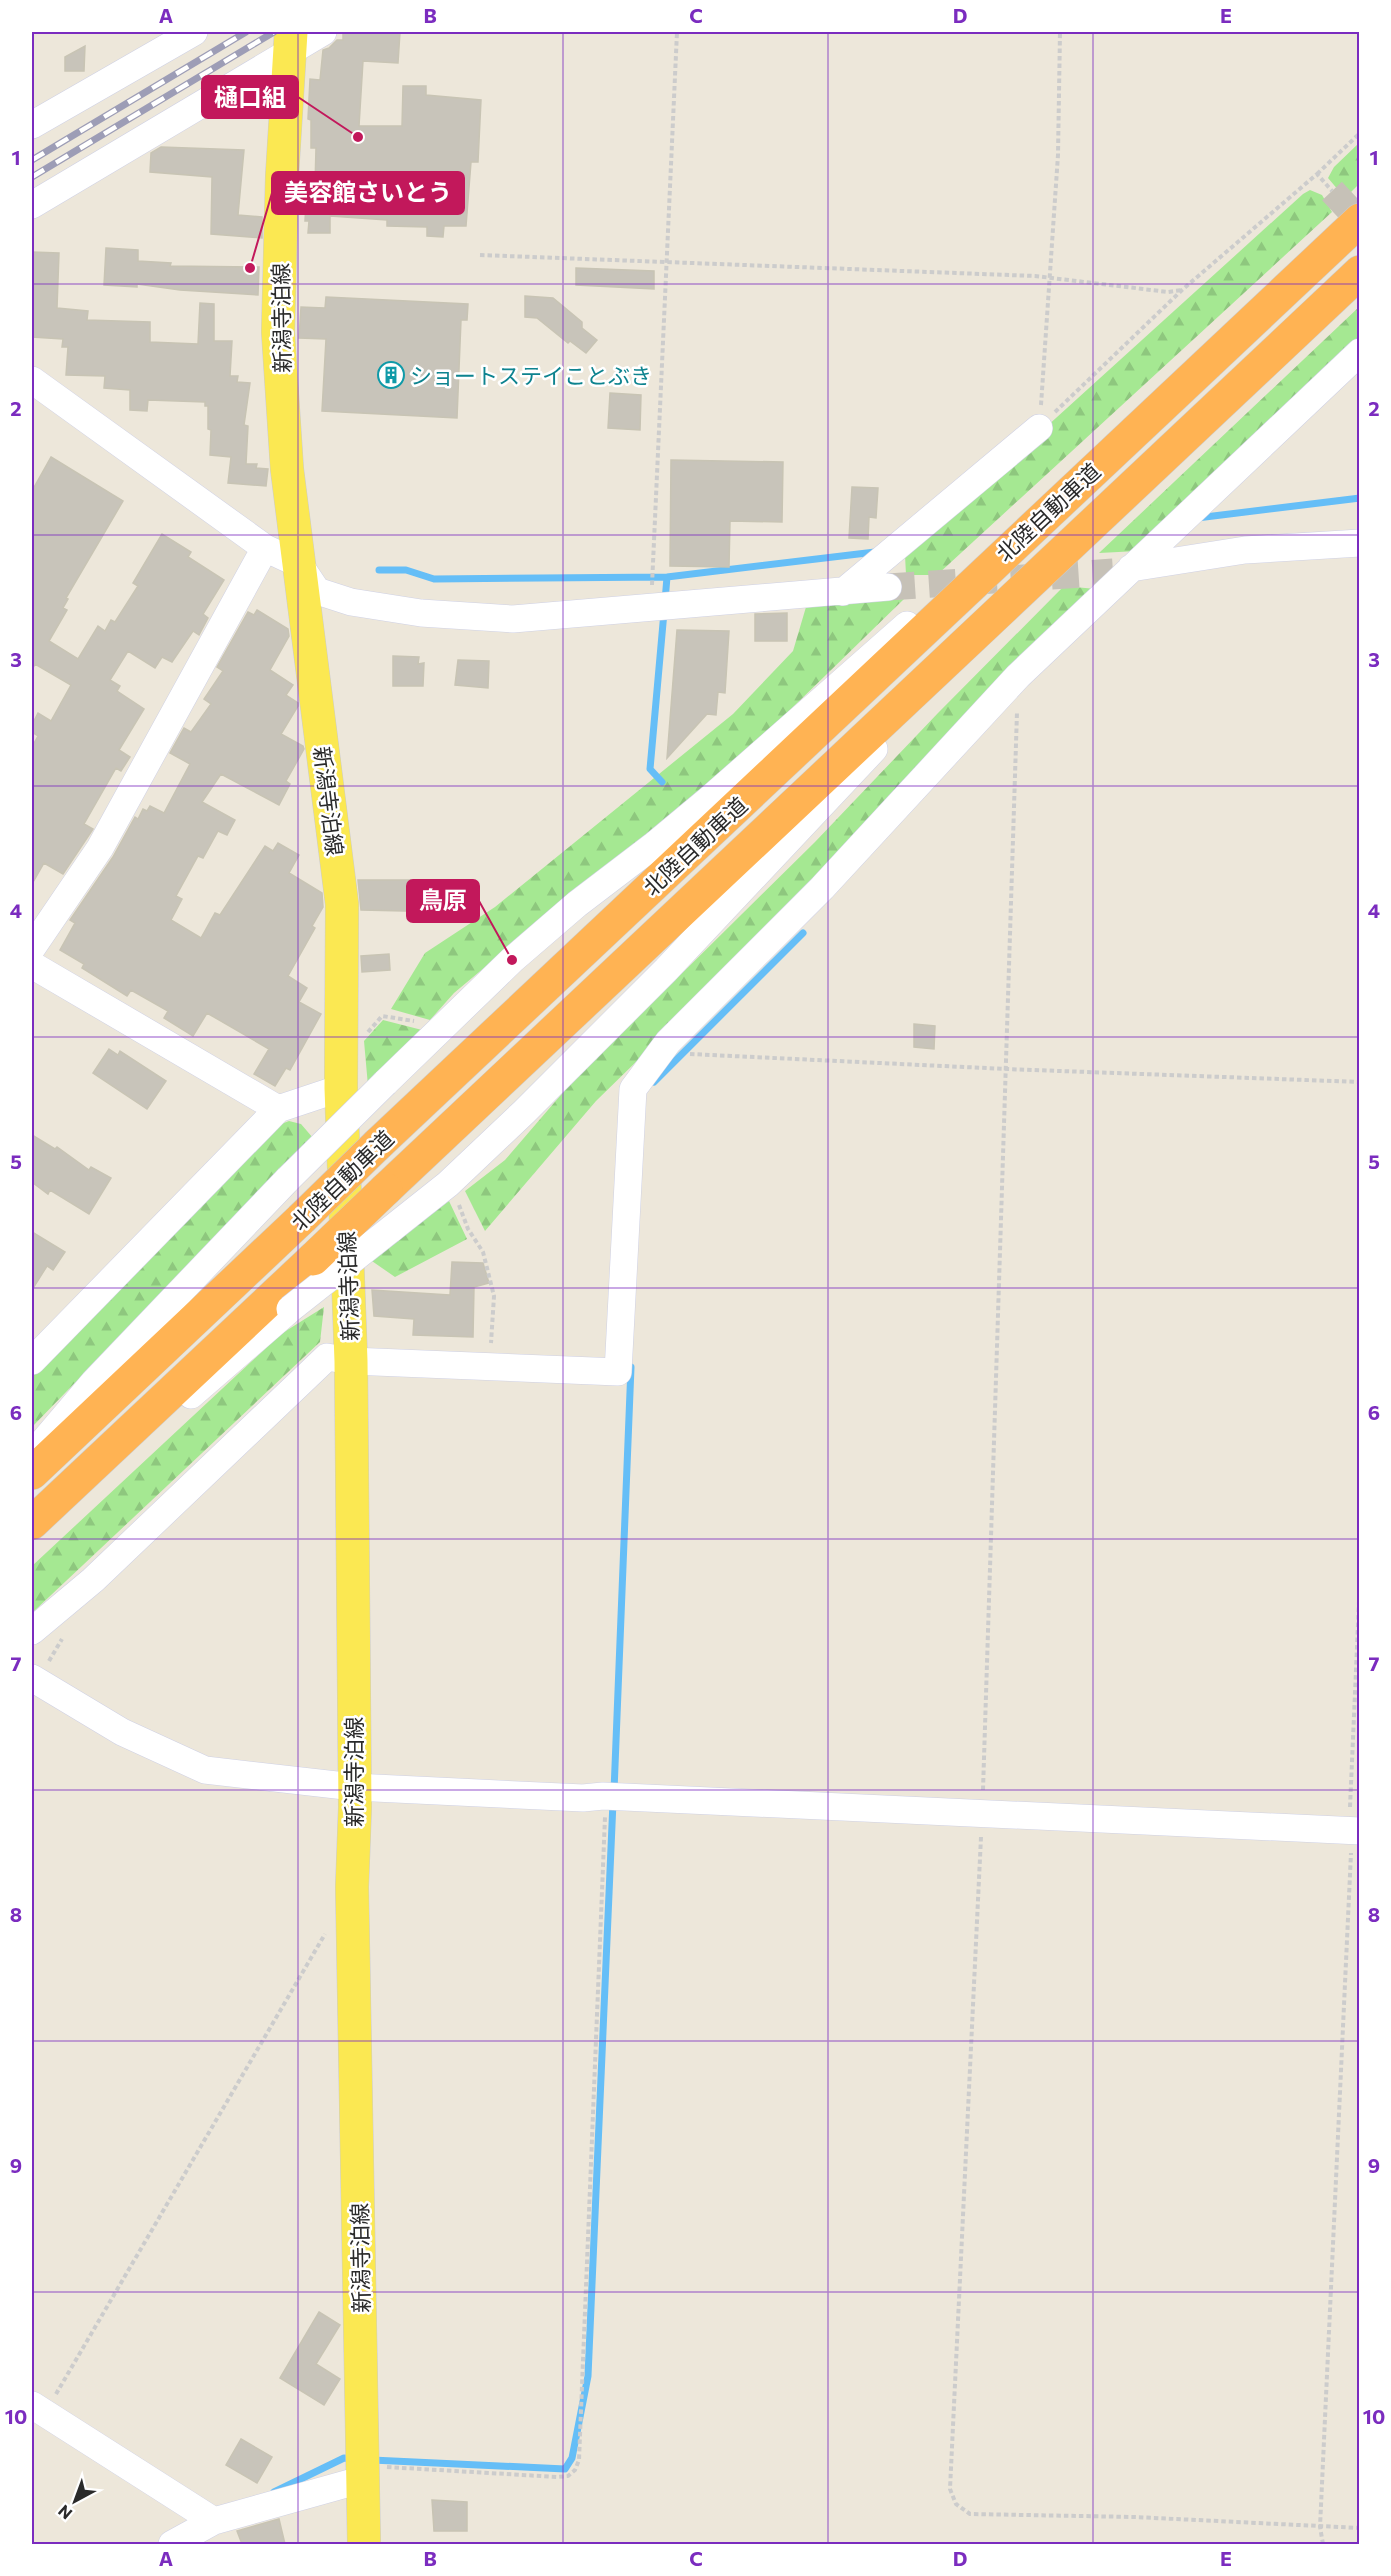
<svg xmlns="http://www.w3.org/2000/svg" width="1391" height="2576" font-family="Commissioner,'Noto Sans JP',sans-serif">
<defs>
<pattern id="forest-firs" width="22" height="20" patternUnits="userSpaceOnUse" patternTransform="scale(1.5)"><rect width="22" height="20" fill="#a5e892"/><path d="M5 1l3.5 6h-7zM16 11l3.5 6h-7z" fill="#8ec77e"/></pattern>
</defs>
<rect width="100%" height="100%" fill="#ede7da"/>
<!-- forest -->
<path fill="url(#forest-firs)" d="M1359,143v41l-14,14 -17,-20 6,-11z
M1310,190l12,5 10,17 -395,363h-31l-1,-20 398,-361z
M1359,307v31l-221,213 -39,2z
M1064,586l32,3 -414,428 -86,84 -111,130 -20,-40 40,-31 67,-78 243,-240 123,-129z
M904,599l-154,150 -98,85 -57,41 -141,118 -24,27 -39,-11 34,-56 70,-46 238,-193 60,-63 13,-44z
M383,1020l39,10 -54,56 -4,-45z
M289,1121l12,3 12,14 -281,289v-51l244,-250z
M449,1201l18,38 -72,38 -26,-18z
M324,1307l-4,35 -288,271v-47l249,-232z"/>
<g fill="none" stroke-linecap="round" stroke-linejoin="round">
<!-- stream -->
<path stroke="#65bef7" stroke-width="7" d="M1197,518l163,-20
M379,570h27l28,9 233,-2 208,-25
M665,601l2,-24
M662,782l-12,-13 14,-157
M654,1082l149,-149
M614,1791l17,-424
M372,2460l193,9 7,-11 16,-82 25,-574
M274,2492l70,-34 11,1"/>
</g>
<!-- building -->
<path fill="#c8c4ba" stroke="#c8c4b4" stroke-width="1.5" d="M343,32h57l-2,31 -35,-2 -4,65h43l1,-40h23v9l55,5 -3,62h-7l-5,64h-22l-1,11 -16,-1v-9l-40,-1v-6l-57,-4v17h-22l1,-12h-4l2,-36h8l1,-37h-5v-28l-3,-1 2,-40 10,1 3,-30 6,-2 8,-8h6z
M85,46l-1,25h-19v-14z
M161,147l83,3 -6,65 24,2v21l-51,-4 1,-57 -62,-5 1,-19z
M106,248l32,2v11l33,2 -1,3 89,1 -1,28 -78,-5 -43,-6v3l-33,-2z
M32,252l27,1 -2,55 31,3 -1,9 63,2v20l48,2 2,-41 14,1v37h18l-2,35h8l-1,6 13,1 -6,42 4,1 -2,38h11l-1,4 12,1 -2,17 -38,-3 3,-26 -21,-2 1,-25 -3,-1v-23h-3v-4l-57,-2 -1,11 -17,-1v-20l-26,-2 1,-12 -39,-1 2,-28h-6l1,-8 -31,-2z
M576,268l78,3v18l-78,-4z
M525,296l28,2 29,24v6l15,12 -11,13 -16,-12 -2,2 -31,-25 -12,-1z
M326,297l142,7 -1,16h-6l-4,98 -135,-7 4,-72 -27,-1 2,-31 24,1z
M610,393l31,2 -1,35 -32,-2z
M51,457l72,44 -57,97 2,1 -5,9 4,2 -18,31 29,18 20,-33 7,5 6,-11 4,2 23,-36 -5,-3 29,-49 29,18 -3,5 36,23 -21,34 5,4 -9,17 -6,-4 -21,31 -10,-5 -7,11 -27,-17 -18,29 10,6 -3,5 27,18 -25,41 11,7 -9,14 -5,-3 -32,56 9,5 -30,45 -19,-11 -12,21v-137l6,-11 -6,-4v-7l6,-12 13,8 20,-36 -36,-21 -3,6v-179z
M671,460l112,2 -1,60 -52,-1 -1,46 -59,-1z
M852,487l26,1 -2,30 -7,-1 -1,22 -19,-1z
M257,610l31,19 1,7 -19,34 23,15 -7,10 12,8v3l-17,28 22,12 1,3 -18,32 4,3 -11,21 -58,-31 -19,28 33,18 -8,15 -9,-4 -15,27 -5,-2 -22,40 6,3 -11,21 30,18 14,-25 5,2 45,-69 8,5 5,-8 21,12 -10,18 33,20 1,14 -11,19 3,2 -27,48 19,12 -8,14 22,12 -31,56 -4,-2 -11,18 -21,-12 15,-25 -62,-36 -14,23 -29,-18 4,-7 -37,-21 -4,6 -45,-28 2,-4 -24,-14 15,-27 -5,-3 43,-63 22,-40 3,2 5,-10 4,2 3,-5 14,7 26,-49 -20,-11 14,-25 7,4 20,-28 -7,-5 19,-28 -6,-4 31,-55 6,3z
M787,613v28h-32v-27z
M677,630l52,1 -4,62 -7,-1 -2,23 -9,-1 -40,44z
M393,656l26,1 -1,7 6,-1 -1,23h-30z
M458,660l31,1 -1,27 -33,-3z
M358,880h90v32l-87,-2z
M389,954l1,16 -28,2 -1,-16z
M914,1024l21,2 -1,23 -20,-2z
M109,1049l9,6 2,-4 46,30 -19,28 -54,-36z
M32,1135l23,14 2,-2 32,23 2,-3 20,11 -22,36 -39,-24 -2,4 -16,-12z
M32,1232l33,20 -12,18 -6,-4 -15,24z
M452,1262l31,1 6,20 -15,4 -1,50 -60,-2 1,-16 -40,-3 -2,-26 78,5z
M319,2312l21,13 -24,39 24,15 -16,26 -44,-27z
M241,2439l31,18 -15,26 -31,-18z
M432,2500l35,2v29h-33z
M279,2519l6,25h-43l-5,-13z"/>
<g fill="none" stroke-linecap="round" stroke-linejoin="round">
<!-- minor-tunnel -->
<path stroke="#c6c1b7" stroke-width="27" stroke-dasharray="27 14" stroke-linecap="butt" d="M1332,191l28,30
M888,587l225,-15"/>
<defs>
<path id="minor" d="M32,125l162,-93
M32,205l291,-173
M32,380l233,168 34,16 18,27 34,11 70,11 92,6 375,-32
M1131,568l114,-18 115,-7
M843,592l196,-164
M32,948l68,-100 165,-300
M32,965l246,144 63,-21
M385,1083l127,-123 65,-56 76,-58 60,-50 194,-171
M390,1230l58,-46 76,-72 142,-142 208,-221
M32,1361l246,-252
M191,1395l99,-86
M32,1455l62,-73 194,-203
M32,1631l61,-51 234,-223 24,4 267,11 15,-283 35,-47 154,-154 196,-212 342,-324
M32,1678l90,54 83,38 149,17 229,11 20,-2 757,35
M32,2405l182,116
M172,2544l42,-23 150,-42"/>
<path id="major" d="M291,32l-9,144 -4,156 9,137 55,435 -1,184 10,273 4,446 -3,80 12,657"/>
<path id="highway" d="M378,1144l982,-924
M386,1189l974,-917
M32,1473l269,-254
M32,1523l281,-264"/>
</defs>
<!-- minor casing -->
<use href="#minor" stroke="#cfd1e4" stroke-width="28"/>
<!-- major casing -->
<use href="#major" stroke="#ccc" stroke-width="34"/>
<!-- highway casing -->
<use href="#highway" stroke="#ccc" stroke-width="34"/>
<!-- path -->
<path stroke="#ccc" stroke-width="4" stroke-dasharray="4.5 3" stroke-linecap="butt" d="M1317,174l43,-41
M480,255l555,21 133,16 14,-2
M1041,405l17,-250 2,-123
M1055,412l127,-122 135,-116 15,17
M652,585l25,-553
M368,1032l14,-16 32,5
M690,1054l316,15 354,13
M459,1205l9,24 15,23 11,44 -3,47
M49,1661l13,-22
M983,1790l34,-1078
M1350,1807l10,-228
M981,1837l-31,652 6,15 14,10 165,3 225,11
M56,2394l269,-460
M387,2467l170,10 11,-1 7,-6 4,-10 26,-643
M1323,2544l-3,-17 31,-674"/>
<!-- minor -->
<use href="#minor" stroke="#fff" stroke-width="27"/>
<!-- major -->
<use href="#major" stroke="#fbe852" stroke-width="33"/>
<!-- highway -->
<use href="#highway" stroke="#ffb353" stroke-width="33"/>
<defs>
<path id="rail" d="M32,160l214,-128
M32,177l242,-145"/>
</defs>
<!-- rail casing -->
<use href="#rail" stroke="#9d9db6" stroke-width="7"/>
<!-- rail -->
<use href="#rail" stroke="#fff" stroke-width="4.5" stroke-dasharray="14" stroke-linecap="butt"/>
<defs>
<path id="minor-bridge" d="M288,1179l97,-96
M290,1309l100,-79"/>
<path id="highway-bridge" d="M301,1219l77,-75
M313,1259l73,-70"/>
</defs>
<!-- minor-bridge casing -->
<use href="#minor-bridge" stroke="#cfd1e4" stroke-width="28" stroke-linecap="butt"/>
<!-- highway-bridge casing -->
<use href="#highway-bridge" stroke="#ccc" stroke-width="34" stroke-linecap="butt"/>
<!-- minor-bridge -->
<use href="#minor-bridge" stroke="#fff" stroke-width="27"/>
<!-- highway-bridge -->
<use href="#highway-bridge" stroke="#ffb353" stroke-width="33"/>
</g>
<!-- grid -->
<path fill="none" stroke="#7b2cbf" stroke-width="1.5" stroke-opacity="0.55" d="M298,32v2512M563,32v2512M828,32v2512M1093,32v2512M32,284h1328M32,535h1328M32,786h1328M32,1037h1328M32,1288h1328M32,1539h1328M32,1790h1328M32,2041h1328M32,2292h1328"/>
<!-- icons -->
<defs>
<symbol id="building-ring" viewBox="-11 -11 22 22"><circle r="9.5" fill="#fff" stroke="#0f9aa8" stroke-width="1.5"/><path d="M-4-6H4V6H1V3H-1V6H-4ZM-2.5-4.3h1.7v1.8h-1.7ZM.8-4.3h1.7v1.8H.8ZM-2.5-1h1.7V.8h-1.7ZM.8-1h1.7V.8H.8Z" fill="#0f9aa8"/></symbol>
</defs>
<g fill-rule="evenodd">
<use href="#building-ring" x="376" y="360" width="30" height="30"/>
</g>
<g text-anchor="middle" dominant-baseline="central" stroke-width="5" stroke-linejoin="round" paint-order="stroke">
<!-- street labels -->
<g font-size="22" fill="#2a2a2a" stroke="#fff">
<text transform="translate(281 318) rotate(-91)">新潟寺泊線</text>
<text transform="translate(1048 512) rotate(-43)">北陸自動車道</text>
<text transform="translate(329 801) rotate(83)">新潟寺泊線</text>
<text transform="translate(695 846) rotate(-43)">北陸自動車道</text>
<text transform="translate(342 1180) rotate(-44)">北陸自動車道</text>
<text transform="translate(348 1286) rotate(-92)">新潟寺泊線</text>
<text transform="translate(353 1772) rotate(-90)">新潟寺泊線</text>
<text transform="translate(360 2258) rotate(-91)">新潟寺泊線</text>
</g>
<!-- culture labels -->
<g font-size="22" fill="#0d838f" stroke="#fff" text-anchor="start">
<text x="410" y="375">ショートステイことぶき</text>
</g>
</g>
<!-- callouts -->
<path fill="none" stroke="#c2185b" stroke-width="2" d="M358 137L298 97M250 268L272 193M512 960L479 901"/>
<g fill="#c2185b" stroke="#fff" stroke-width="2">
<circle cx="358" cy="137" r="6"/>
<circle cx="250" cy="268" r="6"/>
<circle cx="512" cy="960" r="6"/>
</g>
<g fill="#c2185b" stroke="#c2185b" stroke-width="2">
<rect x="202" y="76" width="96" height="42" rx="6"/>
<rect x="272" y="172" width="192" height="42" rx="6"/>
<rect x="407" y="880" width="72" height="42" rx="6"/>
</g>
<g font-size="24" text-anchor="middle" font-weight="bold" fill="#fff">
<text x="250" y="106">樋口組</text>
<text x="368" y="201">美容館さいとう</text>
<text x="443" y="909">鳥原</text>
</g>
<!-- border -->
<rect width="1391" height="2576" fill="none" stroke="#ffffff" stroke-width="66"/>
<!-- north arrow -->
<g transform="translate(75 2501) rotate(221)" stroke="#ffffff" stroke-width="4.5" paint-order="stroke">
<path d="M0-4.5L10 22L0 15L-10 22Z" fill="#2a2a2a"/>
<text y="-9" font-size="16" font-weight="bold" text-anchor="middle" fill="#2a2a2a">N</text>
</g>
<rect x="33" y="33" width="1325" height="2510" fill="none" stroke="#7b2cbf" stroke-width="2"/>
<g font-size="20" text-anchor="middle" font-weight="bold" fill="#7b2cbf">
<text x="166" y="23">A</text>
<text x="430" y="23">B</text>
<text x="696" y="23">C</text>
<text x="960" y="23">D</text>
<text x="1226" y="23">E</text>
<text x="16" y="165">1</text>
<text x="1374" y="165">1</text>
<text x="16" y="416">2</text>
<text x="1374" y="416">2</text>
<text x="16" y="667">3</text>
<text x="1374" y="667">3</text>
<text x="16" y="918">4</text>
<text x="1374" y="918">4</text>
<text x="16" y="1169">5</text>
<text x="1374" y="1169">5</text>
<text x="16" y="1420">6</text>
<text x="1374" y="1420">6</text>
<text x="16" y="1671">7</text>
<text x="1374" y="1671">7</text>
<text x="16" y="1922">8</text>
<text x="1374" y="1922">8</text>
<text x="16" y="2173">9</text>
<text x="1374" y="2173">9</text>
<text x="16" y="2424">10</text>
<text x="1374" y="2424">10</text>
<text x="166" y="2566">A</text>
<text x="430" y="2566">B</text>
<text x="696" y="2566">C</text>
<text x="960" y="2566">D</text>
<text x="1226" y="2566">E</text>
</g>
</svg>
